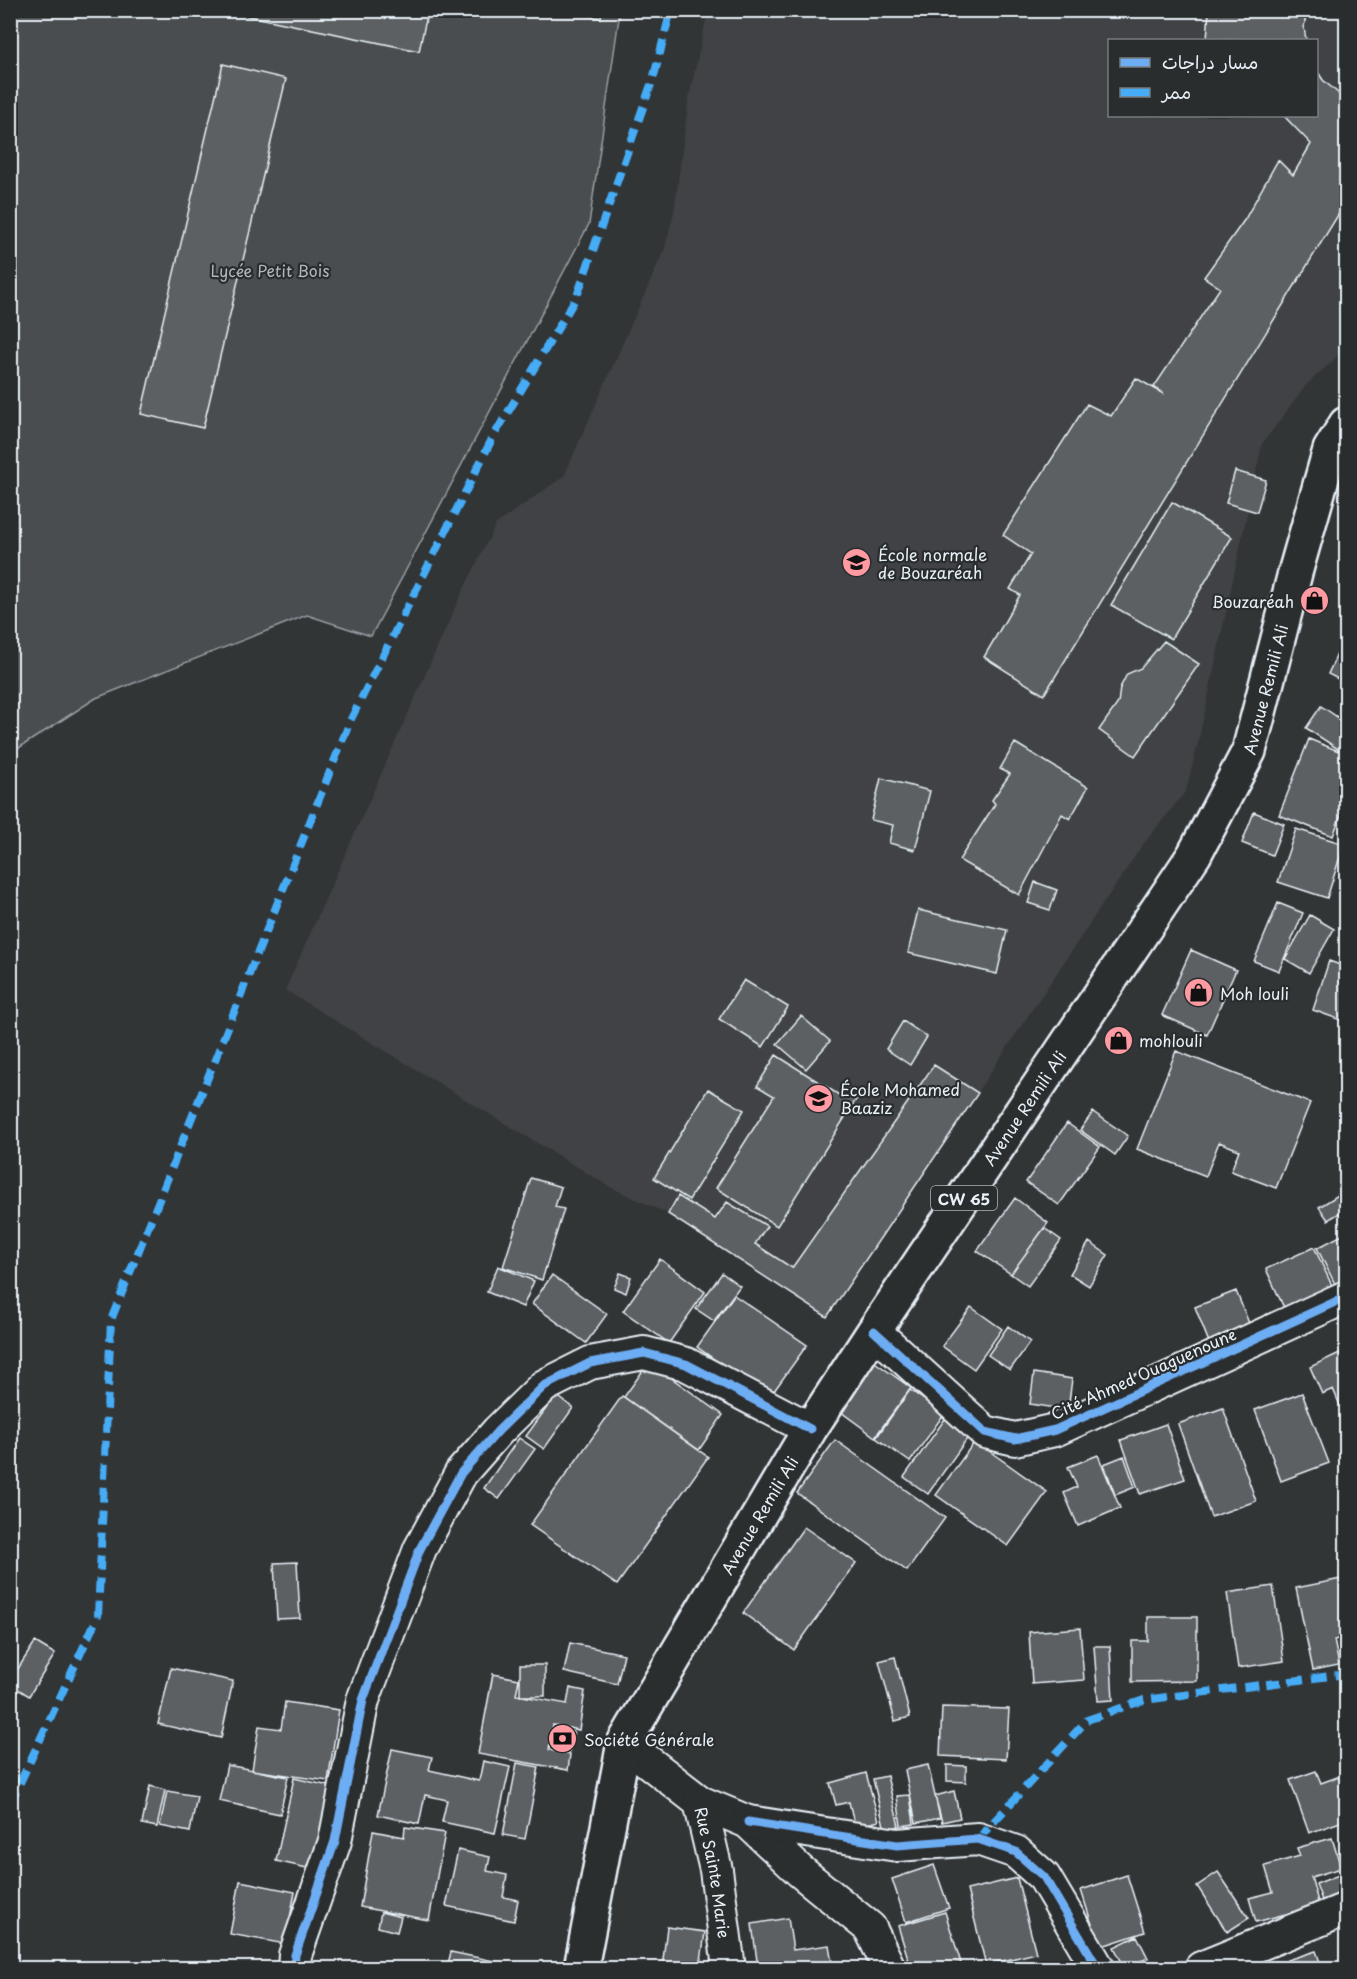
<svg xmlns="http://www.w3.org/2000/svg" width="1357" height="1979" font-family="'Playpen Sans','Playpen Sans Arabic',sans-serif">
<rect width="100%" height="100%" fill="#323536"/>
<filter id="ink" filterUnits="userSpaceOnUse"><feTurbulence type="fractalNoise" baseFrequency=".0167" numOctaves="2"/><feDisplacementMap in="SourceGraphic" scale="12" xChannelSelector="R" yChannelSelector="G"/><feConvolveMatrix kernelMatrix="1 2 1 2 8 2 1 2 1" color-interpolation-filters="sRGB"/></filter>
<g filter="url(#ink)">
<!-- built -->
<path fill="#3f4244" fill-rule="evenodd" d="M708,11h638v334l-14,17 -25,22 -45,60 -63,295 -13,52 -45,56 -314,470 -159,-103 -58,-27 -325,-197 173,-389 38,-77 68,-48 101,-228 9,-36 15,-115zM1110,40h206v76h-206z"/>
<!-- green -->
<path fill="#494d4f" stroke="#989fa4" stroke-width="1.5" d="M11,11h609l-31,213 -218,412 -64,-21 -211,83 -85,55z"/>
<!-- building -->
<path fill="#5c6063" stroke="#e8f1f8" stroke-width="1.5" d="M220,10h208l-9,41z
M550,10h52l-1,8z
M1209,10h98l-3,17 2,13h-99z
M223,64l63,15 -83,349 -62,-14z
M1316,69l7,11 23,20v102l-302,493 -60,-38 36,-62 -10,-6 21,-35 -28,-19 84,-131 24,12 25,-38 28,16 -10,-7 66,-99 -16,-11 41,-58 33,-59 15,15 18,-31 -27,-28h32z
M1235,471l31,9 -9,32 -31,-9z
M1172,502l60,35 -61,102 -60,-34z
M1346,635v48l-18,-9z
M1164,641l35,23 -64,92 -36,-26 19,-27 2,-15 7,-14 14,-6z
M1321,706l25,17v20l-5,8 -35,-23z
M1309,739l37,15v47l-13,35 -54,-21z
M1015,743l73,44 -18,32 -8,-5 -43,81 -60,-35 36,-56 -3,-4 18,-26 -10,-5z
M881,778l49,13 -15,59 -26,-7 4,-18 -22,-5z
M1254,812l30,12 -12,31 -30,-12z
M1296,829l48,15 -17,54 -49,-16z
M1035,882l22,8 -7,20 -22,-7z
M1278,903l25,10 -24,58 -25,-10z
M918,910l89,20 -10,44 -89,-21z
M1310,915l24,14 -25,44 -24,-14z
M1191,950l45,20 -29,65 -45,-20z
M1329,961l17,6v55l-33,-12z
M744,980l44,27 -25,40 -44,-28z
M801,1016l29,25 -24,28 -29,-25z
M903,1021l24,16 -17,28 -24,-16z
M1176,1051l134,52 -34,85 -45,-17 8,-21 -20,-8 -13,34 -69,-27z
M776,1055l63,40 5,-9 15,9 -82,131 -61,-38 58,-92 -17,-10z
M934,1065l44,28 -151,224 -159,-103 10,-18 37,23 12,-17 40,24 -12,18 37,24z
M708,1089l36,21 -55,90 -35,-22z
M1093,1112l35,24 -13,19 -35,-25z
M1067,1123l33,24 -41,58 -33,-23z
M531,1178l30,9 -6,20 9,2 -22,71 -39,-13z
M1346,1190v19l-18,11 -9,-13z
M1015,1198l33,25 -37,51 -34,-23z
M1044,1228l17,12 -33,46 -17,-12z
M1346,1233v55l-7,4 -22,-44z
M1089,1242l19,13 -19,31 -19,-12z
M1314,1247l20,43 -48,22 -20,-43z
M660,1259l45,33 -36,51 -46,-32z
M498,1266l36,15 -11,26 -36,-15z
M620,1273l11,4 -5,16 -12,-5z
M722,1273l18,13 -26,35 -18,-12z
M552,1275l55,39 -21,29 -54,-39z
M1236,1291l17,42 -41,17 -17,-43z
M734,1295l73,50 -38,53 -72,-51z
M971,1307l31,22 -28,40 -32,-23z
M1008,1326l22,16 -20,28 -22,-15z
M1346,1350v69l-13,-30 -11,5 -12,-27z
M872,1360l39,28 -36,49 -38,-28z
M649,1362l74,53 -24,35 -75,-53z
M1034,1373l38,6 -4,31 -38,-6z
M910,1390l34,24 -34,48 -34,-24z
M1302,1393l27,70 -48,18 -26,-71z
M556,1395l17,13 -29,41 -18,-13z
M622,1396l86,61 -91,128 -87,-60z
M1223,1408l33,93 -45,16 -33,-93z
M947,1416l24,17 -43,61 -24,-17z
M1166,1424l19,55 -45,15 -19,-54z
M519,1438l16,11 -36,50 -15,-11z
M835,1440l110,78 -38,53 -110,-78z
M975,1441l72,51 -39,54 -72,-51z
M1098,1455l22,53 -42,18 -14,-33 13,-6 -9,-20z
M1124,1456l11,31 -20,8 -11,-31z
M804,1527l52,36 -62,87 -51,-37z
M297,1562l3,56 -23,1 -3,-56z
M1346,1578v59l-12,3 5,25 -26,5 -17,-82z
M1273,1586l11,75 -46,7 -11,-75z
M1148,1617h49v64l-65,1v-41h16z
M1080,1628l4,52 -52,4 -3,-52z
M35,1642l20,12 -26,42 -19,-12v-3z
M570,1643l54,11 -7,30 -53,-12z
M1094,1646h16l3,54 -15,1z
M895,1657l15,60 -15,4 -16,-60z
M520,1665h25v31h-25z
M171,1668l62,13 -12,57 -63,-14z
M493,1674l26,5 -3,16 51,9 3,-16 15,3 -6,39 -26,-5 -4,25 21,4 -2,16 -90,-16z
M285,1702l54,8 -11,71 -76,-11 7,-44 22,3z
M942,1707l67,2 -3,50 -66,-3z
M556,1728l18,4 -5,20 -18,-5z
M392,1749l40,8 -3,13 50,11 4,-20 27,6 -15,66 -53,-11 5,-22 -22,-5 -6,29 -41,-9z
M517,1763l22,4 -14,72 -22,-4z
M227,1765l61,12 -8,37 -61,-13z
M928,1765l12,53 -24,5 -11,-53z
M947,1765l19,1v16l-19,-1z
M1316,1771l5,12 22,-8 3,9v36l-37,13 -19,-53z
M866,1773l13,48 -24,6 -6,-25 -13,3 -6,-22z
M887,1776l12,50 -14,4 -12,-51z
M294,1778l44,10 -18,83 -44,-10z
M150,1786l15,4 -8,37 -15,-3z
M167,1791l30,5 -7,36 -30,-6z
M954,1791l6,27 -18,4 -7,-26z
M910,1795l4,29 -13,2 -4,-30z
M405,1827l40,6 -16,87 -69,-13 13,-76 31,6z
M1332,1838l9,30 -30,9 8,28 -63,17 -7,-24 24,-6 -8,-26 35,-10 -3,-8z
M458,1850l32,7 -3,14 20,4 -4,22 15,3 -4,21 -68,-15z
M934,1865l15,43 -43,14 -14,-43z
M1218,1872l31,46 -22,14 -30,-46z
M1346,1872v26l-22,8 -8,-22z
M1127,1875l18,57 -46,15 -18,-57z
M1017,1878l19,75 -50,12 -19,-75z
M240,1881l55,11 -10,52 -55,-10z
M381,1912l20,5 -4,15 -19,-5z
M945,1912l16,51 -18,5h-32l-13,-42z
M788,1918l5,32 36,-5 4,23h-75l-6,-44z
M667,1927l38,5 -5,36h-38z
M1137,1936l11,22 -23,10 -11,-21z
M1316,1951l6,17h-32l-3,-8z
M451,1952l57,12 -1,4h-60z"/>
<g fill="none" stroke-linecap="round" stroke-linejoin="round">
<defs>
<g id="minor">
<path d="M874,1331l111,101 30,7 40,-9 291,-133"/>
<path id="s1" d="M624,1743l76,59 16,68 13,98"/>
<path d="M700,1802l48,20 52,49 70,57 19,40"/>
<path d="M748,1822l149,23 81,-6 38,13 28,25 54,91"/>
<path d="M294,1968l1,-13 40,-114 28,-141 57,-151 41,-76 37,-42 46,-45 46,-23 54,-10 42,11 124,65"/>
<path d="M1201,1968l145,-59"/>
</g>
<g id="primary">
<path id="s2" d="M581,1968l43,-225 186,-314 64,-98 320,-476 55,-104 46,-178 35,-123 16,-26"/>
</g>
</defs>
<!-- minor casing -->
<use href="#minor" stroke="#e8f1f8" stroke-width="36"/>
<!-- primary casing -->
<use href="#primary" stroke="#e8f1f8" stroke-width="38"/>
<!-- minor -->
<use href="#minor" stroke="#2a2d2e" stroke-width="32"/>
<!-- primary -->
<use href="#primary" stroke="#2a2d2e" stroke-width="33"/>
<!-- quiet -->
<path stroke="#46acf6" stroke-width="8" stroke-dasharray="15 8" stroke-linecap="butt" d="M10,1804l88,-188 13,-296 240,-601 141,-280 85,-143 77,-220 17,-66
M978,1839l109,-119 57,-20 202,-26"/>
<defs>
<path id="cycleway" d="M874,1331l111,101 30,7 40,-9 291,-133
M748,1822l149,23 81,-6 38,13 28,25 54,91
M294,1968l1,-13 40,-114 28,-141 57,-151 41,-76 37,-42 46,-45 46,-23 54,-10 42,11 124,65"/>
</defs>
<!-- cycleway casing -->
<use href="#cycleway" stroke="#2a2d2e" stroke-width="13"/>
<!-- cycleway -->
<use href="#cycleway" stroke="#6dadf4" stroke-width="9"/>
</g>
</g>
<!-- icons -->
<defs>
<symbol id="university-disc" viewBox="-11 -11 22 22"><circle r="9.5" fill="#ff9aa2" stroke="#2a2d2e"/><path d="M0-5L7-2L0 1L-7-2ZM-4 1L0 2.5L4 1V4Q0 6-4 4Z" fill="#111"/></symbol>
<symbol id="shop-disc" viewBox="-11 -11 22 22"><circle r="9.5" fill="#ff9aa2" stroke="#2a2d2e"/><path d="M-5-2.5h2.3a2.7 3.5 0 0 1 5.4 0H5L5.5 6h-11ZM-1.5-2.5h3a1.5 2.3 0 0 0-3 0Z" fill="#111"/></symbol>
<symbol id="school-disc" viewBox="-11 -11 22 22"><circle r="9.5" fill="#ff9aa2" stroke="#2a2d2e"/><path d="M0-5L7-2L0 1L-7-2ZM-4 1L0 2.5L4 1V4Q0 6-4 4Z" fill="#111"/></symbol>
<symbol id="bank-disc" viewBox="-11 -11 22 22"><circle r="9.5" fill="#ff9aa2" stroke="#2a2d2e"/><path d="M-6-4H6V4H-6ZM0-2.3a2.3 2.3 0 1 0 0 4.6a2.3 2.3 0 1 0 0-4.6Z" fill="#111"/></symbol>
</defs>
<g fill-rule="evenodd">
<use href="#university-disc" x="840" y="546" width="33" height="33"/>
<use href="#shop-disc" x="1298" y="584" width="33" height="33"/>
<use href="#shop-disc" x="1182" y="976" width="33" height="33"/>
<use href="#shop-disc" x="1102" y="1024" width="33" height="33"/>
<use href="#school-disc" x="802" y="1082" width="33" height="33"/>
<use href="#bank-disc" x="546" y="1722" width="33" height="33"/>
</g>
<g text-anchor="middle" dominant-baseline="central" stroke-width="4.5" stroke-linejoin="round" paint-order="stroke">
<!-- shield labels -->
<rect fill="#2a2d2e" stroke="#afb6bb" stroke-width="1.5" x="931" y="1186" width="66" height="24" rx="4.5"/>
<g font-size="15" font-weight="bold" fill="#e8f1f8">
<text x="964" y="1198">CW 65</text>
</g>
<!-- park labels -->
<g font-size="16" fill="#b0b8bd" stroke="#2a2d2e">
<text x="270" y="270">Lycée Petit Bois</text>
</g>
<!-- poi labels -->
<g font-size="16" fill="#e8f1f8" stroke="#2a2d2e" text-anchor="start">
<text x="878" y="554">École normale<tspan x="878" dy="18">de Bouzaréah</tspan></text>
<text x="1294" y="601" text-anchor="end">Bouzaréah</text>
<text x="1220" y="993">Moh louli</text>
<text x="1139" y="1040">mohlouli</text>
<text x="840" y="1089">École Mohamed<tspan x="840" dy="18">Baaziz</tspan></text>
<text x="584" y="1739">Société Générale</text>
</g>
<!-- street labels -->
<g font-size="16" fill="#e8f1f8" stroke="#2a2d2e">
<text stroke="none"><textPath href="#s2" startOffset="1466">Avenue Remili Ali</textPath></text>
<text stroke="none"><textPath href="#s2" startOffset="980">Avenue Remili Ali</textPath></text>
<text transform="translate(1143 1373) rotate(-24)">Cité Ahmed Ouaguenoune</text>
<text stroke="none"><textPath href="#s2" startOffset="494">Avenue Remili Ali</textPath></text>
<text stroke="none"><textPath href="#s1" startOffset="168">Rue Sainte Marie</textPath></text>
</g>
</g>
<!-- margin -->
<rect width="1357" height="1979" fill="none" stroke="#2a2d2e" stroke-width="36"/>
<rect x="18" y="18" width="1321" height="1943" fill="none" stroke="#e8f1f8" stroke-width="2" filter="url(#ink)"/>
<!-- legend -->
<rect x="1108" y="39" width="210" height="78" fill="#2a2d2e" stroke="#767b7f" stroke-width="1.5"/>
<rect x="1120" y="58" width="30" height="9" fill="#6dadf4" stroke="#767b7f" stroke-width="1.5"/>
<text x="1162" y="69" font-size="18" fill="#e8f1f8">مسار دراجات</text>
<rect x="1120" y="88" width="30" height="9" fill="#46acf6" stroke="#767b7f" stroke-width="1.5"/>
<text x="1162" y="99" font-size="18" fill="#e8f1f8">ممر</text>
</svg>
